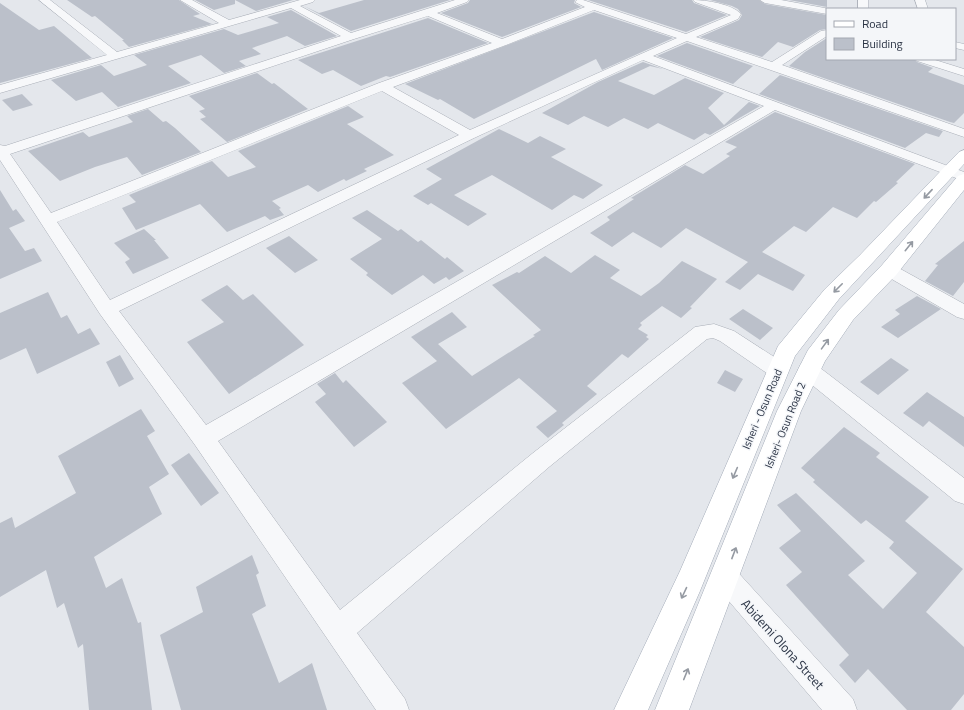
<svg xmlns="http://www.w3.org/2000/svg" width="964" height="710" font-family="'Titillium Web',sans-serif">
<rect width="100%" height="100%" fill="#e4e7ec"/>
<!-- building -->
<path fill="#bbc0ca" d="M67,0h112l21,14 -7,2 19,8 -83,23 -7,-7h2l-29,-24 -3,1z
M195,0h40v4l-21,6z
M235,0h58l-37,11z
M364,0h86l-99,31 -47,-25 15,7z
M470,0h105l-1,3 7,4 -79,30 -61,-24 27,-10z
M588,0h104l2,3 33,12 -41,17z
M710,0h49l6,4 62,11v14l-7,1 -27,17 -15,-5 -16,15 -62,-20 39,-17 3,-5 -4,-6 -6,-3z
M789,0h38v7z
M0,3l39,27 15,-4 38,32 -92,25z
M291,10l46,26 -32,10 -18,-10 -35,12 9,6 -22,7 7,5 -22,7 -23,-18 -33,11 23,17 -73,24 -16,-15 -26,9 -25,-21 50,-15 13,11 33,-11 -13,-10 90,-26 14,6 41,-12 -12,-6z
M594,12l79,26 -71,32 -6,-11 -122,60 -34,-20 -2,1 -33,-16z
M428,18l60,25 -98,34 -4,-1 -25,10 -28,-16 -11,4 -24,-14z
M827,38v21h87l3,3 16,6 -5,4 36,13v28l-10,10 -4,-1 -161,-56 16,-14z
M687,43l66,23 -20,18 -76,-28z
M643,62l20,7 -13,-3 -32,15 36,14 31,-17 39,15 -16,15 16,17 25,-23 11,4 -50,29 -5,-2 -11,7 -36,-17 -10,6 -24,-11 -16,9 -24,-11 -16,9 -26,-12 56,-31z
M257,73l15,11 2,-1 34,26 -81,33 -27,-23 6,-2 -7,-6 6,-2 -16,-13z
M780,75l163,56 -4,6 -13,-4 -21,15 -146,-54z
M22,94l11,11 -20,6 -11,-11z
M348,106l16,11 -17,7 47,31 -30,14 3,2 -21,10 -2,-2 -26,13 -10,-7 -36,16 9,7 -2,1 5,6 -14,5 -5,-4 -38,16 -27,-28 -64,26 -14,-22 14,-6 -7,-7 83,-34 16,16 28,-10 -18,-16z
M148,109l15,13 3,-1 9,7 26,24 -59,23 -15,-18 -32,10 -35,14 -32,-30 55,-19 6,5 44,-15 -6,-6z
M775,112l140,52 -19,18 2,1 -22,19 -2,-1 -17,17 -24,-11 -27,25 -12,-6 -32,26 43,23 -12,16 -35,-17 -18,16 -15,-8 23,-20 -62,-34 -25,20 -28,-16 -21,15 -22,-14 20,-13 -3,-3 27,-18 -3,-1 54,-33 18,9 27,-18 -4,-2 11,-7 -12,-5z
M499,129l29,14 12,-7 26,13 -15,8 52,28 -20,14 -9,-4 -22,15 -60,-35 -38,20 33,19 -19,12 -37,-23 -3,2 -15,-9 29,-17 -16,-10z
M0,190l13,21 3,-2 9,12 -16,7 16,23 9,-3 8,13 -42,18z
M367,210l31,21 3,-2 17,13 3,-2 24,19 2,-2 17,14 -15,9 -3,-3 -12,7 -11,-9 -31,20 -26,-20 2,-2 -18,-14 32,-20 -30,-21z
M144,229l12,11h-2l15,18 -36,16 -8,-12 5,-3 -16,-16z
M289,236l12,10 17,14 -23,13 -29,-25z
M964,241v41l-11,14 -28,-15 13,-16 -3,-1z
M595,255l25,15 -10,8 31,18 18,-13 23,-22 35,18 -27,28 2,1 -11,10 -19,-12 -22,17 2,2 -4,4 10,6 -2,2 3,2 -21,19 -6,-4 -35,32 10,8 -35,29 2,2 -16,13 -12,-11 21,-16 -38,-33 -73,51 -44,-46 35,-22 -26,-24 41,-25 15,15 -29,17 34,32 63,-40 -2,-1 8,-5 -49,-45 25,-13 2,1 26,-17 26,17z
M227,285l16,15 10,-6 51,51 -75,49 -42,-52 37,-20 -23,-22z
M48,292l13,26 6,-3 11,19 12,-6 10,16 -63,30 -11,-26 -26,12v-47z
M917,296l24,13 -43,29 -17,-11 19,-13 -5,-4z
M743,309l30,19 -13,12 -31,-21z
M120,355l14,24 -15,8 -13,-25z
M891,358l18,12 -31,25 -18,-13z
M725,370l18,9 -8,13 -18,-9z
M335,373l8,10 3,-3 41,42 -33,25 -39,-45 11,-8 -9,-10z
M927,392l37,25v30l-35,-26 -6,6 -20,-14z
M141,409l14,22 -8,5 22,38 -20,13 13,27 -68,43 12,31 16,-10 16,45 3,-1 11,88h-63l-6,-66 -5,4 -14,-45 -7,5 -11,-38 -46,27v-74l12,-6 3,11 61,-35 -18,-37z
M844,427l36,26 -4,4 53,40 -24,24 58,48 -37,43 38,35v47l-13,16h-44l-39,-41 -13,14 -16,-18 10,-10 -63,-70 16,-13 -23,-24 22,-17 -24,-26 19,-12 69,68 -17,14 35,34 34,-36 -28,-25 5,-6 -28,-22 -5,4 -48,-42 2,-2 -14,-12z
M189,453l30,40 -18,13 -30,-41z
M252,555l7,18 -3,2 10,31 -14,8 27,69 33,-20 15,47h-146l-21,-75 43,-23 -7,-25z"/>
<g fill="none" stroke-linecap="round" stroke-linejoin="round">
<defs>
<path id="minor" d="M39,0h11l67,52 102,-29 -39,-23h12l37,20 71,-20h15l-2,2 -13,4 51,27 104,-33h14l-2,2 -30,11 65,26 83,-32 -10,-5 2,-2h6l103,34 45,-19 -36,-13 -2,-2c13,0 39,4 48,14l-3,5 -42,18 76,25 49,-31 6,-1v6l-45,29 182,64v8l-277,-96 -34,15 311,116v9l-189,-71 -557,331 122,169 193,-157 162,-126 19,-3 20,7 51,33 3,6 -3,6 -7,2 -7,-2 -51,-35 -7,-3 -6,1 -158,128 -192,166 48,66 4,11h-33l-181,-265 -95,-131 -100,-154v-15l5,1 336,-110 -50,-28 -291,85v-8l107,-30zM594,10l83,28 -207,92 -77,-43 113,-42zM428,16l64,27 -113,40 -328,130 -41,-59 344,-115zM643,60l121,46 -558,319 -87,-114 355,-173zM382,91l77,44 -349,165 -53,-78z
M760,0h21l49,9h-3v5l-62,-11z
M858,0h10v9h-10z
M915,0h10l3,9h-10z
M955,42l9,2v6l-9,-2z
M915,59h17l32,10v7l-47,-15z
M889,264l6,2 69,38v15l-7,-2 -74,-43 -3,-4 3,-4z
M808,362l7,2 149,114v26l-9,-3 -154,-125 -3,-6 3,-6z
M725,564l9,4 119,131 4,11h-35l-106,-124 -4,-9 4,-9z"/>
<path id="major" d="M964,150v14l-125,135 -44,57 -95,235 -52,119h-34l66,-139 98,-225 47,-57 35,-34 99,-103z
M964,174v16l-68,85 -43,45 -28,41 -24,50 -112,299h-34l122,-299 31,-61 31,-40 43,-45 76,-89z"/>
</defs>
<!-- minor casing -->
<use href="#minor" stroke="#a9aeb7" stroke-width="1"/>
<!-- major casing -->
<use href="#major" stroke="#a3abb8" stroke-width="1"/>
<!-- minor -->
<use href="#minor" fill="#f7f8fa" fill-rule="evenodd"/>
<!-- major -->
<use href="#major" fill="#fff" fill-rule="evenodd"/>
</g>
<!-- one-way arrows -->
<defs><path id="oneway-shaft" d="M-6 0H5M1.5-3L5.5 0L1.5 3" fill="none" stroke-width="1.6" stroke-linecap="round" stroke-linejoin="round"/></defs>
<g stroke="#959aa2">
<use href="#oneway-shaft" transform="translate(928 194) rotate(133)"/>
<use href="#oneway-shaft" transform="translate(909 246) rotate(-51)"/>
<use href="#oneway-shaft" transform="translate(838 288) rotate(135)"/>
<use href="#oneway-shaft" transform="translate(825 344) rotate(-54)"/>
<use href="#oneway-shaft" transform="translate(735 473) rotate(113)"/>
<use href="#oneway-shaft" transform="translate(734 553) rotate(-69)"/>
<use href="#oneway-shaft" transform="translate(684 593) rotate(115)"/>
<use href="#oneway-shaft" transform="translate(686 674) rotate(-68)"/>
</g>
<g text-anchor="middle" dominant-baseline="central" stroke-width="3" stroke-linejoin="round" paint-order="stroke">
<!-- street labels -->
<g font-size="11" fill="#2b3445" stroke="#f4f6f9">
<text transform="translate(762 409) rotate(-67)">Isheri - Osun Road</text>
<text transform="translate(785 425) rotate(-68)">Isheri- Osun Road 2</text>
</g>
<!-- near-street labels -->
<g font-size="13" fill="#2b3445" stroke="#f4f6f9">
<text transform="translate(783 644) rotate(48)">Abidemi Olona Street</text>
</g>
</g>
<!-- legend -->
<rect x="826" y="8" width="130" height="52" fill="#f4f6f9" stroke="#a4a8b1"/>
<rect x="834" y="21" width="20" height="6" fill="#ffffff" stroke="#a4a8b1"/>
<text x="862" y="28" font-size="12" fill="#2b3445">Road</text>
<rect x="834" y="38" width="20" height="12" fill="#bbc0ca" stroke="#a4a8b1"/>
<text x="862" y="48" font-size="12" fill="#2b3445">Building</text>
</svg>
